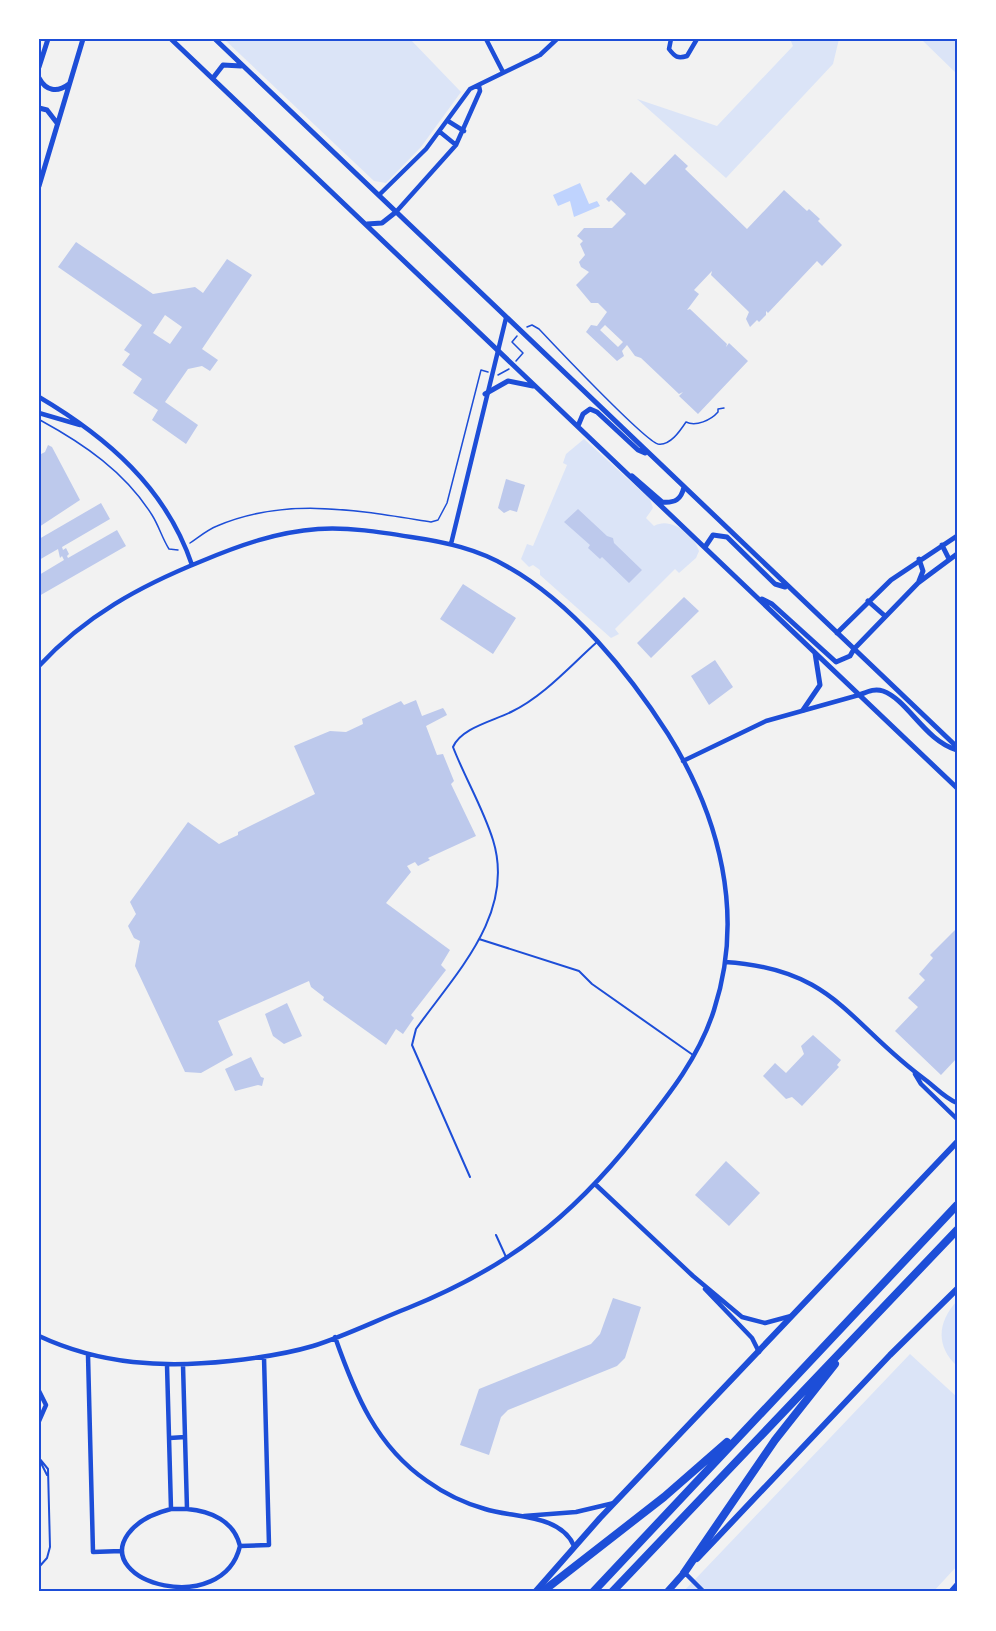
<svg xmlns="http://www.w3.org/2000/svg" width="996" height="1631" font-family="Spectral,serif">
<rect width="100%" height="100%" fill="#f2f2f2"/>
<!-- green -->
<path fill="#dbe4f7" d="M224,39h186l51,53 -40,55 -35,36 -12,-2z
M790,39h49l-6,25 -107,114 -89,-79 80,27 76,-80z
M921,39h36v35z
M584,439l66,60 3,9 -7,10 8,8c16,-10 40,8 45,25l-3,7 -17,15 -4,-4 -60,60 4,5 -8,4 -71,-63v-5l-7,-5 -4,2 -8,-8 6,-15 6,2 34,-81 -4,-2 3,-9z
M957,1301v65c-22,-20 -19,-45 0,-65z
M910,1354l47,43v169l-24,26h-250z"/>
<!-- water -->
<path fill="#bfd3fe" d="M580,183l9,21 8,-3 3,5 -26,11 -4,-16 -12,5 -5,-11z"/>
<!-- building -->
<path fill="#bdc9ec" fill-rule="evenodd" d="M675,154l13,12 -3,3 62,60 37,-39 23,21 2,-2 11,10 -2,2 24,24 -20,21 -5,-5 -49,52 -2,-2v4l-7,7 -2,-2 -7,7 -4,-8 3,-7 -38,-37 1,-4 -18,19 5,4 -12,16 3,-1 37,35 -1,3 3,-4 19,18 -50,53 -19,-18 4,-4 -4,2 -38,-36 -6,-2 -8,-11 -5,6 2,5 -7,5 -31,-29 5,-7 6,1 10,-14 -9,-9h-7l-15,-18 13,-13 -8,-5 -2,-5 6,-7 -5,-11 3,-3 -6,-5 7,-8h28l14,-14 -15,-14 -2,2 -3,-3 25,-27 14,13zM605,325l18,17 -5,5 -18,-17z
M76,242l77,52 42,-7 8,6 24,-34 25,16 -50,74 16,11 -8,11 -8,-5 -14,3 -23,33 33,23 -12,19 -34,-24 6,-10 -25,-17 9,-14 -20,-14 8,-11 -6,-4 18,-25 -84,-58zM165,315l17,12 -12,17 -17,-11z
M48,445l4,2 28,53 -41,27v-72l6,-3z
M506,479l19,6 -8,27 -7,-2 -6,3 -6,-5z
M101,503l9,16 -48,28 1,3 3,-2 3,6 -2,2 1,2 49,-28 9,16 -87,50v-21l25,-15 -2,-4 -2,2 -2,-9 -19,11v-21z
M578,509l29,27 6,2 1,5 28,27 -13,13 -27,-26 -2,2 -12,-11 2,-3 -26,-23z
M463,584l53,34 -23,36 -53,-35z
M684,597l15,14 -48,47 -14,-15z
M715,660l18,27 -24,18 -18,-29z
M416,700l6,16 21,-8 2,3 2,4 -21,11 11,29 6,-1 11,27 -3,3 25,52 -48,22 2,2 -12,6 -3,-4 -8,4 4,6 -25,31 64,47 -9,15 5,5 -35,45 3,3 -11,16 -7,-5 -10,16 -63,-45 1,-3 -13,-10 -2,-6 -91,40 15,34 -32,18 -16,-1 -50,-106 5,-25 -6,-3 -6,-12 8,-12 -6,-12 58,-80 31,22 19,-9v-3l77,-38 -21,-48 36,-15 16,1 17,-8 -1,-5 39,-18 3,4z
M957,928v130l-16,17 -46,-44 23,-24 -10,-9 17,-18 -6,-6 14,-16 -3,-3z
M287,1003l15,33 -18,8 -11,-8 -8,-22z
M813,1035l28,25 -4,5 2,2 -37,39 -10,-9 -6,2 -23,-23 12,-13 11,10 18,-19 -3,-8z
M251,1057l10,20 3,1 -2,8 -4,-1 -23,6 -10,-22z
M726,1161l34,32 -31,33 -34,-31z
M613,1298l28,9 -16,51 -8,8 -109,44 -7,7 -12,38 -29,-10 19,-56 112,-45 9,-10z"/>
<g fill="none" stroke-linecap="round" stroke-linejoin="round">
<!-- path -->
<path stroke="#1d4ed8" stroke-width="1.5" d="M527,327l5,-2 7,4c16,17 106,112 119,115 12,2 22,-13 28,-22 10,5 25,-2 32,-10v-3l6,-1
M516,361l7,-8 -11,-11 5,-6
M498,375l11,-6
M40,420c44,24 85,52 112,95 7,11 10,23 17,34l9,1
M190,543c9,-6 17,-13 27,-17 69,-30 144,-15 214,-4l7,-2 9,-17 34,-133 7,2"/>
<!-- service -->
<path stroke="#1d4ed8" stroke-width="2" d="M479,939l100,32 13,13 101,71
M470,1177l-58,-132 4,-16c39,-55 100,-115 77,-189 -10,-32 -28,-62 -40,-93 8,-19 40,-26 58,-35 33,-16 59,-46 86,-70
M496,1235l10,22
M39,1458l9,11 2,78 -3,11 -8,9
M39,1459l8,16"/>
<!-- minor -->
<path stroke="#1d4ed8" stroke-width="4.5" d="M486,39l17,33
M671,39l-2,10c6,8 9,10 18,7l10,-17
M448,121l16,10
M440,132l16,13
M379,195l47,-46 44,-60 70,-34 17,-16
M396,212l60,-67 24,-54 -1,-5
M39,397c68,40 127,91 153,168
M39,413l41,12
M451,544l55,-226
M39,666c46,-50 101,-80 163,-105 38,-16 75,-29 116,-32 31,-2 62,3 93,8 34,5 67,12 97,30 64,36 121,106 160,167 52,83 77,181 46,276 -15,48 -47,87 -78,126 -66,83 -129,132 -228,172 -31,12 -63,28 -95,38 -27,8 -55,12 -83,15 -66,7 -129,4 -191,-25
M683,761l83,-40 93,-26
M725,962c111,7 123,62 202,119 10,8 18,17 30,22
M915,1074l6,10 36,35
M595,1184l98,92 49,41 23,6 26,-7
M705,1289l47,49 7,14
M335,1337c20,57 41,109 92,144 18,13 37,22 58,28 28,9 76,5 89,37
M88,1355l5,197 28,-1
M167,1365l4,144c-16,4 -33,11 -43,25 -35,49 95,84 112,12 -6,-25 -29,-35 -53,-37l-4,-144
M39,1391l7,14 -7,16
M170,1438l15,-1
M171,1509h16
M524,1516l52,-4 38,-9
M240,1546l29,-1 -5,-188
M685,1573l19,19
M950,1592l7,-8"/>
<!-- tertiary -->
<path stroke="#1d4ed8" stroke-width="5" d="M171,39l786,749
M215,39l742,708
M39,67l9,-28
M39,78c7,13 18,15 30,6
M213,78l10,-13 18,1
M39,108l8,2 10,13
M39,186l44,-147
M367,224l15,-1 14,-11
M485,394l23,-13 25,5
M578,426l5,-12 7,-5 7,3 41,38 7,3
M632,476l30,26c13,1 19,-2 22,-15
M942,545l7,14
M705,547l8,-12 14,2 48,47 10,3
M919,581l4,-10 -4,-12
M762,599l10,5 64,58 14,-6 4,-7 64,-66 39,-29
M868,601l17,15
M837,633l54,-53 66,-44
M859,695c8,-3 15,-7 24,-4 25,9 42,50 74,59
M803,710l17,-25 -5,-32"/>
<!-- secondary -->
<path stroke="#1d4ed8" stroke-width="6" d="M697,1559l193,-204 67,-66
M535,1592l65,-74 357,-376"/>
<!-- primary -->
<path stroke="#1d4ed8" stroke-width="7" d="M667,1592l17,-19"/>
<!-- motorway -->
<path stroke="#1d4ed8" stroke-width="8" d="M684,1573l91,-133 60,-76
M542,1592l122,-95 63,-55
M593,1592l364,-387
M612,1592l345,-362"/>
</g>
<!-- border -->
<rect width="996" height="1631" fill="none" stroke="#ffffff" stroke-width="81"/>
<rect x="40" y="40" width="916" height="1550" fill="none" stroke="#1d4ed8" stroke-width="2"/>
</svg>
